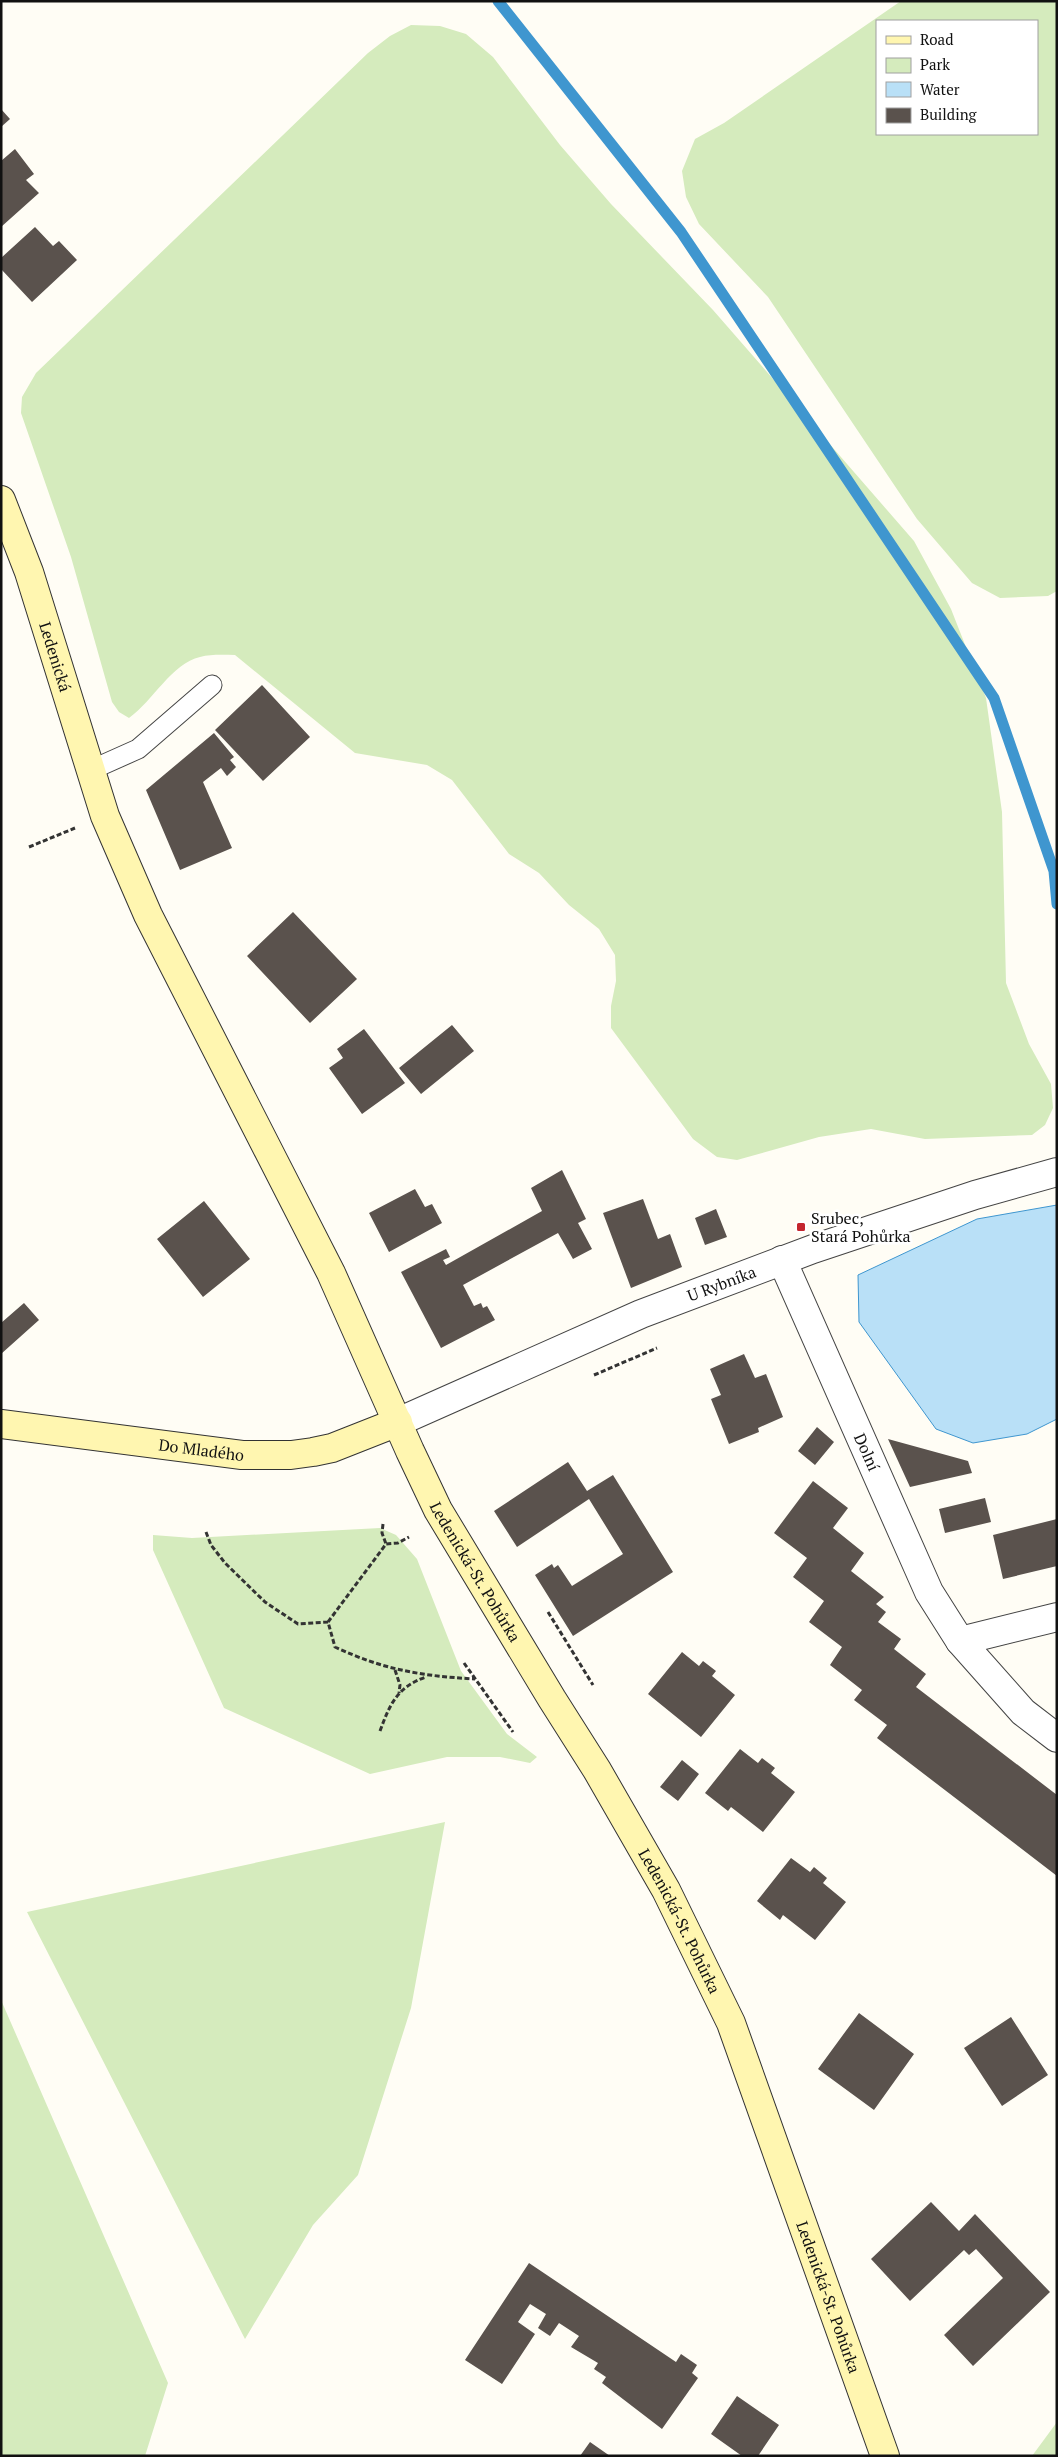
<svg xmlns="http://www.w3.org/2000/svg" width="1058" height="2457" font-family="'PT Serif',serif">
<rect width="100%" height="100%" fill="#fffdf5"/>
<!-- green -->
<path fill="#d5ebbd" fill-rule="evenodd" d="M901,1h156v590l-9,5 -48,2 -28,-15 -55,-64 -149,-222 -69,-73 -13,-27 -4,-26 13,-32 29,-16zM1037,21v113h-160v-113z
M411,25l29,1 26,8 27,23 67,88 51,59 102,106 201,231 37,68 35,89 16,114 4,171 23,61 22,40 2,24 -8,17 -13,10 -107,4 -54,-10 -52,8 -82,23 -20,-3 -24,-18 -82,-111v-22l5,-25 -1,-26 -16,-26 -30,-24 -30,-32 -30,-19 -57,-74 -25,-15 -72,-12 -120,-98c-11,0 -24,-1 -35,2 -28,6 -47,44 -71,61l-10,-6 -7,-10 -41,-145 -50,-144 1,-16 14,-24 332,-320 22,-17z
M380,1528l16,7 21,24 44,112 46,63 30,23 -7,6 -30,-6h-53l-77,17 -146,-66 -71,-158v-15l39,3z
M445,1822l-34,186 -53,167 -45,50 -68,114 -218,-427z
M1,2000l167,383 -23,73h-144z
M1057,2422v34h-25z"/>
<!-- water -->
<path fill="#b9e0f7" stroke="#3f96cf" d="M1057,1205v214l-30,15 -54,9 -37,-14 -77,-107 -1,-47 119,-56z"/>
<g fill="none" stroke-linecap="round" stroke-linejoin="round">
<!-- stream -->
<path stroke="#3f96cf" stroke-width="11" d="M498,1l183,231 313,466 60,173 3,33"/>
</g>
<!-- building -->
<path fill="#5a524d" d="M1,109l9,10 -9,8z
M15,149l19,25 -8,6 13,13 -38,34v-66z
M35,227l18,19 6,-5 18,19 -45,42 -31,-33v-11z
M262,685l48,52 -47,44 -48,-51z
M214,733l20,24 -4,3 6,7 -9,9 -6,-8 -18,14 29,66 -52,22 -34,-80z
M293,912l64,67 -47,44 -63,-67z
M452,1025l22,26 -53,43 -22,-26z
M364,1029l41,54 -43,31 -33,-46 14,-10 -6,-9z
M562,1170l24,49 -8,4 14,26 -19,10 -15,-26 -95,52 11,21 7,-3 2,5 4,-2 8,14 -54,28 -40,-76 45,-23 4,8 -7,3 3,5 96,-54 -11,-23z
M415,1189l10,18 7,-3 10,19 -53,29 -20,-39z
M643,1199l15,40 12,-5 12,33 -51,21 -28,-75z
M204,1201l46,58 -47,38 -46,-58z
M716,1209l11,28 -22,8 -10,-27z
M24,1303l15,17 -38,34v-31z
M744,1354l11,24 11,-4 17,43 -25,11 1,4 -30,12 -18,-45 10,-4 -11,-26z
M817,1427l17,15 -19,23 -17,-14z
M888,1439l80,22 4,12 -62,14z
M568,1462l19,29 26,-16 60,97 -100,64 -38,-61 17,-11 2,4 4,-3 14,21 51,-32 -34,-55 -72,48 -23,-36z
M813,1481l35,27 -15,20 31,25 -13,18 33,26 -8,7 10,8 -8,10 23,17 -7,10 32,25 -10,13 141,108v81l-180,-138 10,-13 -33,-25 8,-10 -32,-25 12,-18 -33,-25 15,-21 -31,-24 14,-19 -33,-25z
M985,1498l6,24 -46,11 -6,-24z
M1057,1519v47l-54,13 -10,-44z
M682,1652l17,14 4,-5 13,10 -4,5 23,19 -34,42 -53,-43z
M740,1749l18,14 4,-5 13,10 -4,5 24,19 -32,40 -32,-25 -3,4 -23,-18z
M682,1760l17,14 -21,27 -18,-14z
M791,1858l19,14 4,-5 13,11 -4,5 23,19 -31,38 -32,-25 -3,5 -23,-19z
M859,2013l55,41 -40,56 -56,-41z
M1011,2017l37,58 -46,31 -38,-58z
M931,2202l28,29 16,-17 75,78 -77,74 -29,-31 59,-57 -27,-29 -7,6 -5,-5 -54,51 -39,-42z
M529,2263l147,99 5,-8 16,11 -5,8 6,5 -36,51 -60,-46 4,-6 -12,-8 4,-6 -27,-16 8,-11 -20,-13 -9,13 -12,-8 8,-14 -16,-10 -12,18 17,12 -33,50 -37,-24z
M737,2396l42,29 -21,31h-16l-31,-22z
M590,2442l20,14h-30z"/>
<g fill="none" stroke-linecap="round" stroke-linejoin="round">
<defs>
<path id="service" d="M91,770l47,-21 74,-64"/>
<g id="minor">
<path id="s1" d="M782,1260l147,332 31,49 63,71 34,26"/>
<path d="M960,1641l97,-24"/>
</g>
<g id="tertiary">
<path id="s2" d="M398,1422l243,-108 172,-65 162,-54 82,-23"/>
</g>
<g id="secondary">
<path id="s3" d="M1,500l28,72 76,244 43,99 183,358 79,178 28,59 114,189 45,71 69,120 65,133 154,433"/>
<path id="s4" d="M1,1424l241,31h49l22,-3 19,-4 66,-26"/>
</g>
</defs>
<!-- service casing -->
<use href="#service" stroke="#444" stroke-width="21"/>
<!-- minor casing -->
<use href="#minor" stroke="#444" stroke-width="30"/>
<!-- tertiary casing -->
<use href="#tertiary" stroke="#444" stroke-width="30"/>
<!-- secondary casing -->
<use href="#secondary" stroke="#333" stroke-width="30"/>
<!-- path -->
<path stroke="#333" stroke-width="3" stroke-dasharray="5 2.5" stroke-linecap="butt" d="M29,847l46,-19
M594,1375l63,-27
M383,1524l-1,9 4,11
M206,1532l5,13 14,18 40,39 33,22 30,-2 7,25c49,23 87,29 140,32
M548,1612l45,73
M328,1622l58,-78 12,-1 11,-6
M464,1663l49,69
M395,1670l5,15 -1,8
M380,1731c10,-27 17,-44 46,-54"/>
<!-- service -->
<use href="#service" stroke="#fff" stroke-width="19"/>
<!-- minor -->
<use href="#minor" stroke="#fff" stroke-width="28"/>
<!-- tertiary -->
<use href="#tertiary" stroke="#fff" stroke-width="28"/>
<!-- secondary -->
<use href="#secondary" stroke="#fff6b0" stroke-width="28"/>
</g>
<!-- markers -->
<rect fill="#c4262e" stroke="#fff" stroke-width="2" x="796" y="1222" width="10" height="10" rx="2.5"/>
<g text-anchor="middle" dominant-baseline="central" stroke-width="5" stroke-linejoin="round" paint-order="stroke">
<!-- street labels -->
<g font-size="16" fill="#111" stroke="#fff">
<text stroke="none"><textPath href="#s3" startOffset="166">Ledenická</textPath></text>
<text stroke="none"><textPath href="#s2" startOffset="352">U Rybníka</textPath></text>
<text stroke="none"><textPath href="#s4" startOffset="202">Do Mladého</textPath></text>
<text stroke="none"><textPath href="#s1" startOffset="210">Dolní</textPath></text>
<text stroke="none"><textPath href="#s3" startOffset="1175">Ledenická-St. Pohůrka</textPath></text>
<text stroke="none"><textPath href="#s3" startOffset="1580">Ledenická-St. Pohůrka</textPath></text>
<text stroke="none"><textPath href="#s3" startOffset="1985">Ledenická-St. Pohůrka</textPath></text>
</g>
<!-- poi labels -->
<g font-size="16" fill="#111" stroke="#fff" text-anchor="start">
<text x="811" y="1218">Srubec,<tspan x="811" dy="18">Stará Pohůrka</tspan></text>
</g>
</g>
<!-- border -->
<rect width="1058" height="2457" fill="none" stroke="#111111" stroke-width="5"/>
<!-- legend -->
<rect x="876" y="20" width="162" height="115" fill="#ffffff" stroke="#a0a0a0"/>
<rect x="886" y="36" width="25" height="8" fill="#fff6b0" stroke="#a0a0a0"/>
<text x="920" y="45" font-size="15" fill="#111111">Road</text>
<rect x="886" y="58" width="25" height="15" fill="#d5ebbd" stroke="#a0a0a0"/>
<text x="920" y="70" font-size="15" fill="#111111">Park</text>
<rect x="886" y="82" width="25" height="15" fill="#b9e0f7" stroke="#a0a0a0"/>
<text x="920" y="95" font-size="15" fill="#111111">Water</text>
<rect x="886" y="108" width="25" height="15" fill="#5a524d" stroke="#a0a0a0"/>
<text x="920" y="120" font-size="15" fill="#111111">Building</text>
</svg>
